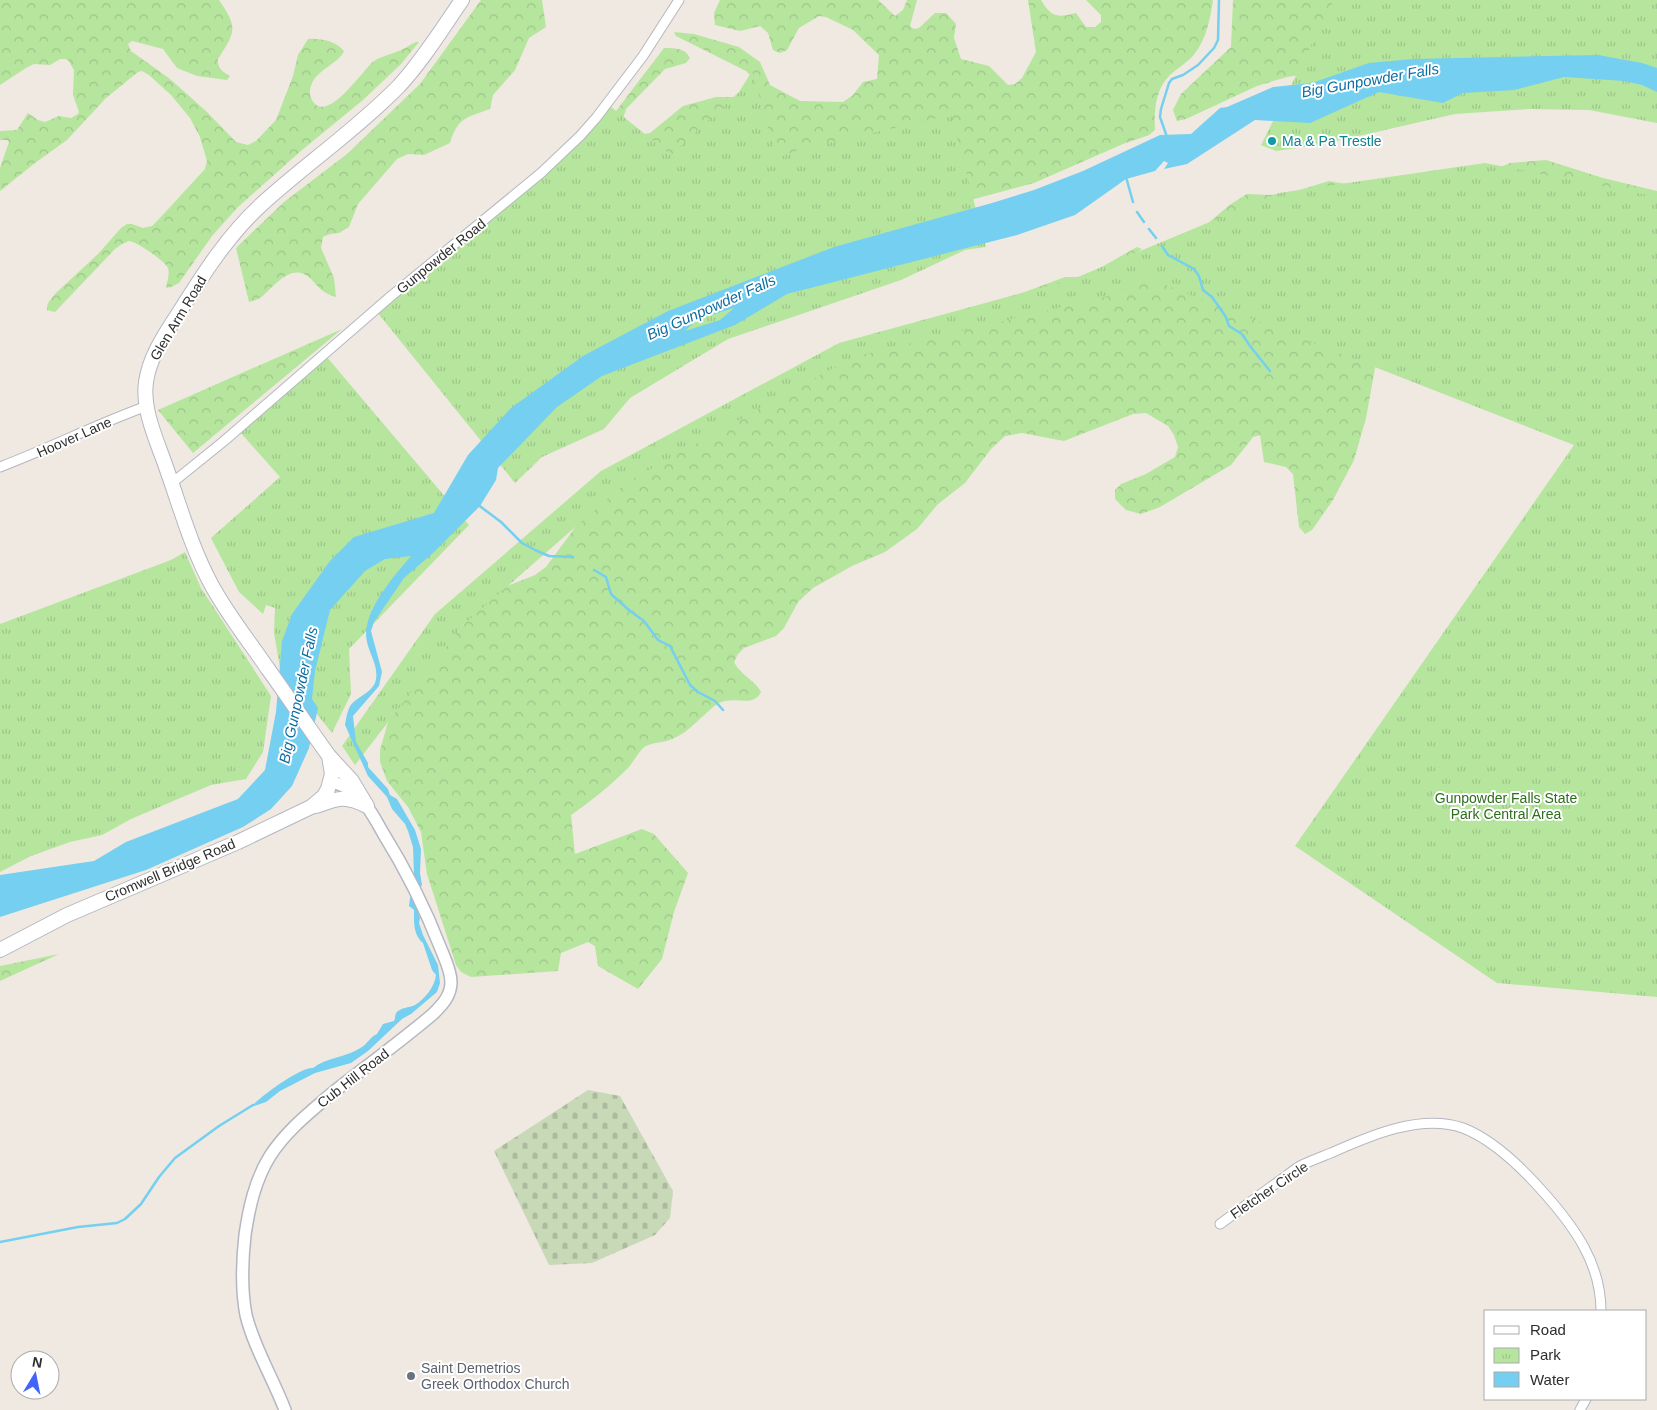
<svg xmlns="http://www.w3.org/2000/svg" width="1657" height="1410" font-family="Arial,sans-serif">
<defs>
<pattern id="forest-crowns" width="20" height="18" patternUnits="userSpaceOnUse" patternTransform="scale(1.25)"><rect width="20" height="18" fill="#b6e59e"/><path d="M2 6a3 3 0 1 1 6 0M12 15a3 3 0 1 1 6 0" fill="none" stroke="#9dc588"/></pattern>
<pattern id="cemetery-stones" width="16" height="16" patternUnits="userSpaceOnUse" patternTransform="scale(1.25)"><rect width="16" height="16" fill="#c8d9b8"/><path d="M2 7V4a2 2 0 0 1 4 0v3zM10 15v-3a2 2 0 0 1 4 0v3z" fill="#acbb9e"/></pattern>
<pattern id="park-tufts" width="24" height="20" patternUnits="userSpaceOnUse" patternTransform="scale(1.25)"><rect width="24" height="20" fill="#b6e59e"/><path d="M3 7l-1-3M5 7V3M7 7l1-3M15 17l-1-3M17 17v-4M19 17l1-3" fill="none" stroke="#9dc588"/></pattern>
</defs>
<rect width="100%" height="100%" fill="#efe9e1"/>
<!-- forest -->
<path fill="url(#forest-crowns)" d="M0,0h219c19,28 17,31 -1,59 -1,9 5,13 12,17l-3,4 -30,-4 -20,-8 -14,-19 -31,-8 -4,3 3,7 39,28 36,32 30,31 12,3 8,-4 20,-21 17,-44 5,-21 10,-16c12,-1 28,2 36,12 -4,11 -25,18 -32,32 -2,5 -3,11 -1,15 14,31 52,-29 63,-37 6,-4 15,-6 22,-9 7,-2 13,-7 20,-10h3l-18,22 -38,36 -61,50 -64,57 -26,29 -33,47 -8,4 -5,1c1,-6 4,-14 2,-20 -3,-7 -31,-26 -39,-27l-7,3 -7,5 -60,63 -8,-2c-1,-7 5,-12 9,-17l42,-39 23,-26 6,-4h5l11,4 9,-2 7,-7 46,-50 2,-8 -7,-24 -10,-19 -19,-23 -22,-20 -7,-4 -4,1 -32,26 -39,42 -32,23 -35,28v-23l9,-26 -2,-2h-7v-9l17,-1 11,-17 10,7 7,2 14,-6 12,2 7,-4 1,-2 -6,-17 1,-25 -6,-10 -3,-1h-5l-10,6 -16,-1 -8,4 -26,17z
M481,0h61l4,27 -17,11 -14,32 -22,25 -3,14c-24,9 -32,8 -40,34l-26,12 -16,-1 -11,5 -39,45 -9,23 -10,6 -9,1 -7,3 -2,11 13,30 2,19c-19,-5 -19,-16 -32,-23 -17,-8 -33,16 -44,24 -3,2 -7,3 -11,4l-13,-54 48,-46 63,-48 73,-70z
M720,0h158l17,16 8,-6 4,-10h10l-7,26 4,3 5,-1 16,-15h11l10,11 -2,14 7,21 28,7 19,19 7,-1 7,-6 14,-26 -8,-52h13c10,17 16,18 35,13l10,14h9l6,-5v-7l-15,-15h127c-3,20 -7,42 -22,58 -6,6 -15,11 -21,17 -15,14 -16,37 -15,55l-6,5 -26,9 -89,39 -134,36 -303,-83 67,-88c11,0 21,0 26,10l-4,5 -21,6 -39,40 -3,10 14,16 13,-2 33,-27 33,-9h19l13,-13 2,-9 -4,-4 -70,-35 -2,-4 20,2 45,13 21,15 10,23 30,16 43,1 10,-7 10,-13 14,-3 2,-24 -26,-25 -27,-13 -7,-1 -20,12 -12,22 -7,3 -7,-3 -5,-17 -8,-7 -20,5 -25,-6 -1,-12z
M1233,0h424l-334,72 -36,5 -30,9 -71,33 -9,2 -4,-11 8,-16 50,-47z
M1546,160l57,18 54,13v384l-41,-122 -239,-96 -11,61 -12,42 -21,40 -21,30 -7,4 -6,-7 -6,-53 -7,-7 -22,-5 -4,-27 -7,2 -22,28 -71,42 -19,7 -15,-4 -11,-11v-9l6,-6 25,-10 29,-17 3,-10 -4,-12 -6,-9 -22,-13 -13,1 -69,27 -42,-8 -17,3 -14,13 -26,34 -27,21 -21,25 -32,23 -33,14 -39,22 -15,14 -14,26 -8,8 -32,12 -6,6 -4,8c6,13 21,18 27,30 -8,17 -28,2 -44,12 -15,11 -27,28 -45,35 -8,4 -22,3 -29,9 -6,6 -10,15 -16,21 -18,18 -36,32 -56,46l4,39 67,-25 12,5 34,39 -14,39 -12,47 -24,30 -40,-23 -3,-20 -7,-4 -27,11 -3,18 -87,6 -10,-5 -5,-7 -29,-91 -6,-42 -13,-25 -21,-26 -7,-19v-12l10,-35 10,-19 80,-90 20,-17 35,-14 11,-8 53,-72 72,-55 234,-111 37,-6 123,-46h19l53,-30 5,2 -8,6 68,-27 29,-24 16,-10 24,1 25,-4 33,-10 33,6 130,-16 18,-8z
M342,329l-149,124 -35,-43z
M59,954l-59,27v-15z"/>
<!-- cemetery -->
<path fill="url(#cemetery-stones)" d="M588,1090l32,6 53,95 -3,27 -15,17 -63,28 -43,2 -55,-114z"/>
<!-- park -->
<path fill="url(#park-tufts)" d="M1334,0h323v123l-68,-13 -60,-1 -74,5 -136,31 -43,6 -15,-6z
M752,71l25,87 25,-9 149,-34 35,132 -21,3 -64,30 -173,59 -98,59 -26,31 -62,28 -27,26 -138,-171 190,-158 24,-23 19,-25 61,49 68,-63z
M1485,163l172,34v800l-160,-14 -202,-137 279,-401 -429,-168 -37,19 -255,61 -226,125 -164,143 -108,140 -13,-19 93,-132 166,-143 238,-128 234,-64 206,-86z
M326,356l143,169 -120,124 2,45 -19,39 -52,-65 -6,-35 1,-25 -9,-3 -3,9 -24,-22 -28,-54 69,-61 -41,-46z
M185,552l16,36 70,108 -8,56 -17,27 -35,6 -80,34 -29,16 -32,7 -39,14 -31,16v-248l171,-64z"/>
<!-- water -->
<path fill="#75cff0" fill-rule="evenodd" d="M1598,55l44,8 15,5v24l-15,-7 -18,-4 -60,-4 -50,13 -51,3 -20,10 -64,-11 -69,31 -55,-3 -68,44 -23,5 4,-6 -4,-2 -9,10 -29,8 -51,36 -58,20 -230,59 -52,31 -133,51 -45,31 -59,61 -2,12 -16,26 -47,47 -29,25 -30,44 -3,9 11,41 -3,14 -26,30 3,26 12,21v4l20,22 2,6 7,4 18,31 6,19 -1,24 2,12 -9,14 7,19 -1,5 4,12 15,30 2,18 -3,9 -26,22 -9,5 -34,32 -17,12 -36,10 -35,18 -14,11 -15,5c10,-11 49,-40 62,-39 14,-11 35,-11 49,-21 6,-4 8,-10 15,-13l6,-10 11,-3c1,-2 1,-5 2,-8 5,-6 13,-5 19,-8 10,-6 20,-19 21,-30l-4,-5 -9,-27c-10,-8 -9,-22 -9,-33l-5,-4 2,-15 6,-10 -3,-6 -1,-28 -5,-16 -3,-7 -13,-15 -5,-12 -19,-21 -23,-51c1,-6 2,-13 5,-19 6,-9 20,-12 25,-23 5,-15 -5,-27 -8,-41 -7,-28 27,-66 44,-86l-26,3 -20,12 -35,39 -15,61 -3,28 6,9 -9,40 -17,38 -21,23 -28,18 -97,43 -146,47v-42l94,-14 32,-19 112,-43 27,-29 11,-58 6,-71 10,-27 38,-53 24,-24 80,-24 34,-58 43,-47 72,-52 85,-45 166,-64 158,-44 42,-13 49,-19 77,-36 31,-1 29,-26 7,-1 46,-20 39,-4 57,-20 44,-4zM734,308l-14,12 -35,11 13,-12z"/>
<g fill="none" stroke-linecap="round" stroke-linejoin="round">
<!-- stream -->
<path stroke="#75cff0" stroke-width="2.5" d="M1167,137l-7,-20 1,-8 8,-26 3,-4 11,-4 15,-10 16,-17 4,-8 1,-40
M1126,177l7,25
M1137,212l7,10
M1149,229l7,9
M1162,246l6,9 26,14 5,7 4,14 9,7 14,20 3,9 13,8 8,12 20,25
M477,504l24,18 21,21 13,7 14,6 24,1
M594,570l12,7 5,17 19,17 14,10 14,19 12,6 20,39 8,7 17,9 8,9
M0,1242l78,-15 39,-4 8,-4 16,-15 18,-27 16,-19 44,-32 34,-21"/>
<defs>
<path id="minor" d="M0,467c50,-19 97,-43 147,-61
M172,483l52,-42 166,-144 151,-124 39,-37 16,-18 47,-62 36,-56
M1220,1224c18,-13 37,-27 55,-40 9,-6 17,-13 25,-18 10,-5 21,-9 31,-13 38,-17 90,-40 132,-25 31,12 61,42 82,66 30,34 56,70 56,117
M1580,1410l6,-11"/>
<path id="tertiary" d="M285,1410c-12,-32 -31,-62 -39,-95 -5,-26 -4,-53 -1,-80 4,-27 10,-55 25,-79 16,-25 39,-43 61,-62 34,-27 69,-52 102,-80 9,-9 18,-18 18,-32 0,-11 -6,-23 -10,-33 -16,-41 -35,-79 -58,-116 -7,-12 -13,-25 -23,-35 -8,-9 -18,-13 -30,-17"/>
<path id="secondary" d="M329,756l23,25 15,25
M316,806c23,-8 28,-11 51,0
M0,950l67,-35 171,-73 73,-35 13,-11 4,-7 4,-15 -3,-18c-21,-29 -40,-58 -61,-87 -19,-28 -41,-55 -57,-85 -20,-37 -31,-78 -45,-117 -9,-26 -24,-57 -20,-85 4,-27 20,-49 34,-71 24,-38 48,-76 82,-107 44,-40 95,-75 137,-118 24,-26 43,-57 63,-86"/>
</defs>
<!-- minor casing -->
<use href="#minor" stroke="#b4b7c1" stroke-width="11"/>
<!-- tertiary casing -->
<use href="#tertiary" stroke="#b4b7c1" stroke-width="14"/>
<!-- secondary casing -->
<use href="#secondary" stroke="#b4b7c1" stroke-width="16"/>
<!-- minor -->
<use href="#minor" stroke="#fff" stroke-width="9"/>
<!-- tertiary -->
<use href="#tertiary" stroke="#fff" stroke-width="11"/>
<!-- secondary -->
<use href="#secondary" stroke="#fff" stroke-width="14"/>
</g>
<!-- markers -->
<circle fill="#0f9aa8" stroke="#fff" stroke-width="2" cx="1272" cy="141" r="5"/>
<circle fill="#6b7280" stroke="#fff" stroke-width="2" cx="411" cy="1376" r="5"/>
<g text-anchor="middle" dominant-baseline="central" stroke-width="4" stroke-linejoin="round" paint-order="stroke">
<!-- culture labels -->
<g font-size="14" fill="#0d838f" stroke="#fff" text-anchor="start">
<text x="1282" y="141">Ma &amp; Pa Trestle</text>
</g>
<!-- street labels -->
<g font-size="14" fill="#2e2e2e" stroke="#fff">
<text transform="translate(441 256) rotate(-39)">Gunpowder Road</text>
<text transform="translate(178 318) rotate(-59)">Glen Arm Road</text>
<text transform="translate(74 437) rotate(-24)">Hoover Lane</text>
<text transform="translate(170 870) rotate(-23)">Cromwell Bridge Road</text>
<text transform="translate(353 1078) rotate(-38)">Cub Hill Road</text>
<text transform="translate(1269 1190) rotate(-34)">Fletcher Circle</text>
</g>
<!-- park labels -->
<g font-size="14" fill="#2c6e1b" stroke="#fff">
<text x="1506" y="798">Gunpowder Falls State<tspan x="1506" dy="16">Park Central Area</tspan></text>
</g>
<!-- worship labels -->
<g font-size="14" fill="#5b616d" stroke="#fff" text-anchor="start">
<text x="421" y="1368">Saint Demetrios<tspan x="421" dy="16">Greek Orthodox Church</tspan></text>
</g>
<!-- water labels -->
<g font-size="15" font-style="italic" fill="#0d6fa3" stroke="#fff">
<text transform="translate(1370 80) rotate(-10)">Big Gunpowder Falls</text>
<text transform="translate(711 307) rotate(-24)">Big Gunpowder Falls</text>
<text transform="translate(298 695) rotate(-78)">Big Gunpowder Falls</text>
</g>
</g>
<!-- legend -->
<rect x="1484" y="1310" width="162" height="90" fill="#ffffff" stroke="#ababab"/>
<rect x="1494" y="1326" width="25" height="8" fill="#ffffff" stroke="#ababab"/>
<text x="1530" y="1335" font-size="15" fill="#2e2e2e">Road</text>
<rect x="1494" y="1348" width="25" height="15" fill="url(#park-tufts)" stroke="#ababab"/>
<text x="1530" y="1360" font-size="15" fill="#2e2e2e">Park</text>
<rect x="1494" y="1372" width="25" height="15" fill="#75cff0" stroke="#ababab"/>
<text x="1530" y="1385" font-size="15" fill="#2e2e2e">Water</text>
<!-- north arrow -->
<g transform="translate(35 1375) rotate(10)"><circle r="24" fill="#ffffff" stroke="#ababab"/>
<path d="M0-4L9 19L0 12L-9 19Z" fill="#4264fb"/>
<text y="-8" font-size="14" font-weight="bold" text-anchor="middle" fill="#2e2e2e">N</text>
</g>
</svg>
